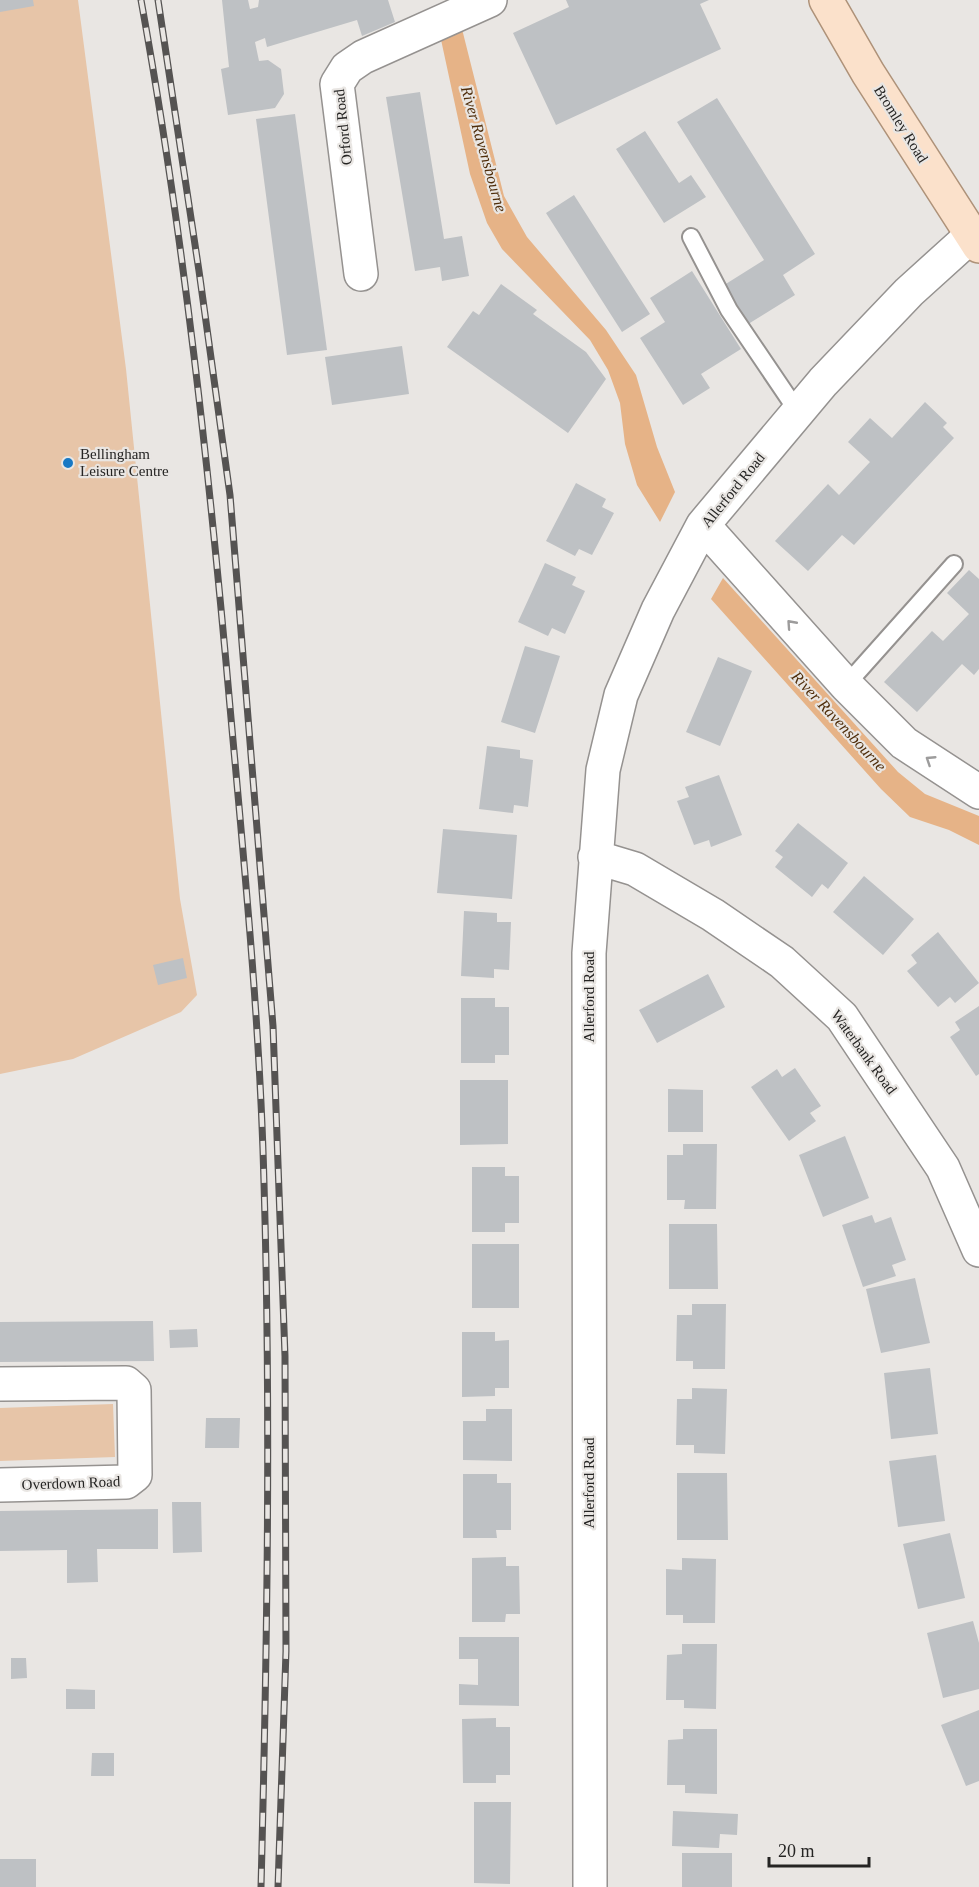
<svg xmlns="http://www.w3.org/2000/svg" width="979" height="1887" font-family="'Times New Roman',serif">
<rect width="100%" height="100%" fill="#e9e6e3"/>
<!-- green -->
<path fill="#e7c5a8" d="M0,0h78l48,369 54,530 17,96 -16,17 -108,47 -73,15z
M113,1404l2,53 -115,4v-53z"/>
<!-- water -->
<path fill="#e6b387" d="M461,25l43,171 23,41 79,93 30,45 21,72 18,45 -15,30 -23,-37 -12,-41 -5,-41 -12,-33 -18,-30 -88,-91 -15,-26 -17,-49 -30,-139z
M723,578l175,194 27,22 54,22v29l-30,-15 -39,-13 -29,-28 -170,-190z"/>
<!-- building -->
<path fill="#bec1c4" d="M0,0h33l1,6 -34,6z
M222,0h26l2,9 8,-2 1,-7h129l7,22 -33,14 -5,-16 -90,27 -2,-9 -10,4 4,19 9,-1 13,9 3,25 -9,14 -47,7 -7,-46 8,-2z
M566,0h143l-9,4 21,45 -165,76 -43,-92 56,-26z
M420,92l24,147 18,-3 7,40 -27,5 -2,-14 -25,4 -29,-174z
M717,98l98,156 -32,21 12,20 -50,31 -24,-39 43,-27 -87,-138z
M295,114l32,236 -40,5 -31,-236z
M645,131l34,52 12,-8 15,22 -42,26 -48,-74z
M574,195l76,119 -28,18 -76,-119z
M692,271l49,78 -40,25 9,14 -27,17 -43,-67 25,-16 -15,-24z
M501,284l36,26 -4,4 53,38 20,27 -38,54 -121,-86 26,-36 6,4z
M402,346l7,48 -77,11 -7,-48z
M925,402l22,21 -4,4 11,11 -100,107 -12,-10 -34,36 -33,-30 53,-57 11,11 31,-33 -22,-20 22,-24 22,20z
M576,483l30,16 -4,8 12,6 -22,42 -13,-6 -4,7 -29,-15z
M545,563l31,14 -4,8 13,6 -20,43 -13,-6 -4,8 -30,-14z
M969,570l10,9v90l-5,6 -12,-11 -45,48 -33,-30 48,-51 11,10 26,-27 -22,-21z
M525,646l35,10 -25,77 -34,-11z
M718,657l34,14 -32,75 -34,-14z
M487,746l33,4v8l13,2 -5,47 -14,-2 -1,8 -34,-4z
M719,775l23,60 -31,12 -2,-7 -15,5 -17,-44 12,-4 -4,-10z
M798,823l50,40 -20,26 -6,-5 -10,13 -37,-30 8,-10 -8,-6z
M443,829l74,6 -5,64 -75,-6z
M864,876l50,43 -31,36 -50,-43z
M464,911l33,2v9h14l-2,48 -15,-1v9l-33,-2z
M938,932l41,51 -24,20 -5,-6 -12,10 -31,-36 10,-8 -6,-8z
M183,958l4,20 -29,7 -5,-20z
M708,974l17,33 -68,36 -18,-33z
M461,998h34v9h14v48h-14v8h-34z
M979,1006v68l-3,2 -26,-39 10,-7 -5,-8z
M795,1068l26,38 -11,7 6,8 -27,20 -38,-54 26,-18 5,8z
M460,1080h48v64l-48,1z
M668,1089l35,1v42h-35z
M845,1136l24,62 -46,19 -24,-62z
M683,1144h34l-1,65h-32l1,-9h-18v-45h16z
M472,1167h33v9h14v47h-14v9h-33z
M872,1215l3,8 16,-6 15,43 -14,5 4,11 -33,11 -21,-62z
M669,1224h48l1,65h-49z
M472,1244h47v64h-47z
M915,1278l15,65 -49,10 -15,-64z
M692,1304h34l-1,65h-32v-8h-17l1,-46h15z
M153,1321l1,40 -154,1v-40z
M197,1329l1,18 -28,1 -1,-18z
M462,1332h33v9l14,-1v48h-14v8l-33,1z
M930,1368l8,66 -47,5 -7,-66z
M692,1388l35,1 -2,65 -31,-1v-8h-18l1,-46h15z
M486,1409h26v52l-49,-1v-39h23z
M206,1418h34l-1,30h-34z
M936,1455l9,66 -47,6 -9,-66z
M677,1473h50l1,67h-51z
M463,1474h34v9h14v47h-15l1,8h-34z
M172,1502h29l1,50 -29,1z
M158,1509v40h-61l1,33 -31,1v-33l-67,1v-40z
M950,1533l15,65 -47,11 -15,-65z
M506,1557v9h13l1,48h-14l-1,8h-33v-64z
M682,1558l34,1 -1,64h-32v-8h-17v-46l16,1z
M973,1621l6,22v46l-36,9 -16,-65z
M459,1637h60v69l-60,-1v-21l19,1v-26h-19z
M682,1644h35l-1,65 -32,-1v-8h-18l1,-45 15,-1z
M11,1658h15l1,20 -16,1z
M66,1689l29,1v19h-29z
M979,1710v71l-13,5 -25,-61z
M496,1718v9h14v48h-14v8h-33l-1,-64z
M683,1729h34v65l-32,-1v-8h-18l1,-45 15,-1z
M92,1753h22v23h-23z
M474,1802h37l-1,82 -36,-1z
M673,1811l65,3 -1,21 -17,-1 -1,14 -47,-2z
M682,1853h50v34h-50z
M0,1859h36v28h-36z"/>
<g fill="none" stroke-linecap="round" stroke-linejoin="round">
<defs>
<path id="service" d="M691,237l38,73 69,102
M846,685l108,-121"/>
<path id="minor" d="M361,274l-24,-190 10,-16 16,-11 127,-57
M703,525l143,160 58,58 75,49
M595,857l40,12 78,46 69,47 60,55 101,151 36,82
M0,1384l126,-1 8,7 1,85 -9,7 -126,3
M590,1887l-1,-934 14,-183 18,-75 37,-85 45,-85 120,-143 86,-90 63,-57"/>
<path id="primary" d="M826,0l42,73 111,173"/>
</defs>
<!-- service casing -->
<use href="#service" stroke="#959290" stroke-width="20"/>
<!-- minor casing -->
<use href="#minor" stroke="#959290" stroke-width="36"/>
<!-- primary casing -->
<use href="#primary" stroke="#ae9279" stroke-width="36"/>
<!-- service -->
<use href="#service" stroke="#fff" stroke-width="16"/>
<!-- minor -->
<use href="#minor" stroke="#fff" stroke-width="33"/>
<!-- primary -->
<use href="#primary" stroke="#fbe1cb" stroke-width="33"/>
<defs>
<path id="rail" d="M141,0c43,237 69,478 90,718 14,154 29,309 33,465 7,235 3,469 -3,704
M158,0l41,271 31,224 43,531 12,330 1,295 -8,236"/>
</defs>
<!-- rail casing -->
<use href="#rail" stroke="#555352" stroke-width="7"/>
<!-- rail -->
<use href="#rail" stroke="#e9e6e3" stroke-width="4.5" stroke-dasharray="14" stroke-linecap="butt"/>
</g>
<!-- one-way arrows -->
<defs><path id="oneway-chevron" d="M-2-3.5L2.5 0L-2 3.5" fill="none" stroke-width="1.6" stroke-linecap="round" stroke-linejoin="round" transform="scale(1.5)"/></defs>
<g stroke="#9d9c9c">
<use href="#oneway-chevron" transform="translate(791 624) rotate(-132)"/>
<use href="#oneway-chevron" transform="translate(930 760) rotate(-147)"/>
</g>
<!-- markers -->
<circle fill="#1778c4" stroke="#e9e6e3" stroke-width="2" cx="68" cy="463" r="6"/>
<g text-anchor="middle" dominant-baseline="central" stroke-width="4.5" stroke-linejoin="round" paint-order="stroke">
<!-- street labels -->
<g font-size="15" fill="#252423" stroke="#e9e6e3">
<text transform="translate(901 124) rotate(58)">Bromley Road</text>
<text transform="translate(343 127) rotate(-96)">Orford Road</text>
<text transform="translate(733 490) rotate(-51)">Allerford Road</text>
<text transform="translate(589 997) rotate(-90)">Allerford Road</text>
<text transform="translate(864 1052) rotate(54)">Waterbank Road</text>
<text transform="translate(71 1483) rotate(-2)">Overdown Road</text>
<text transform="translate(589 1483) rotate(-90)">Allerford Road</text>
</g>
<!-- poi labels -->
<g font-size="15" fill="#252423" stroke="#e9e6e3" text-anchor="start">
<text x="80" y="454">Bellingham<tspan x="80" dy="17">Leisure Centre</tspan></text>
</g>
<!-- water labels -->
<g font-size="16" font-style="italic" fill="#4f2d0a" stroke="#e9e6e3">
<text transform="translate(484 149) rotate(74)">River Ravensbourne</text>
<text transform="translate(839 721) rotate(47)">River Ravensbourne</text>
</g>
</g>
<!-- scale -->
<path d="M769 1857v9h100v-9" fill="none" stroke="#252423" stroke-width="3"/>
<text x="778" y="1857" font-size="18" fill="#252423" stroke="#e9e6e3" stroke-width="4.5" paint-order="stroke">20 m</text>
</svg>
